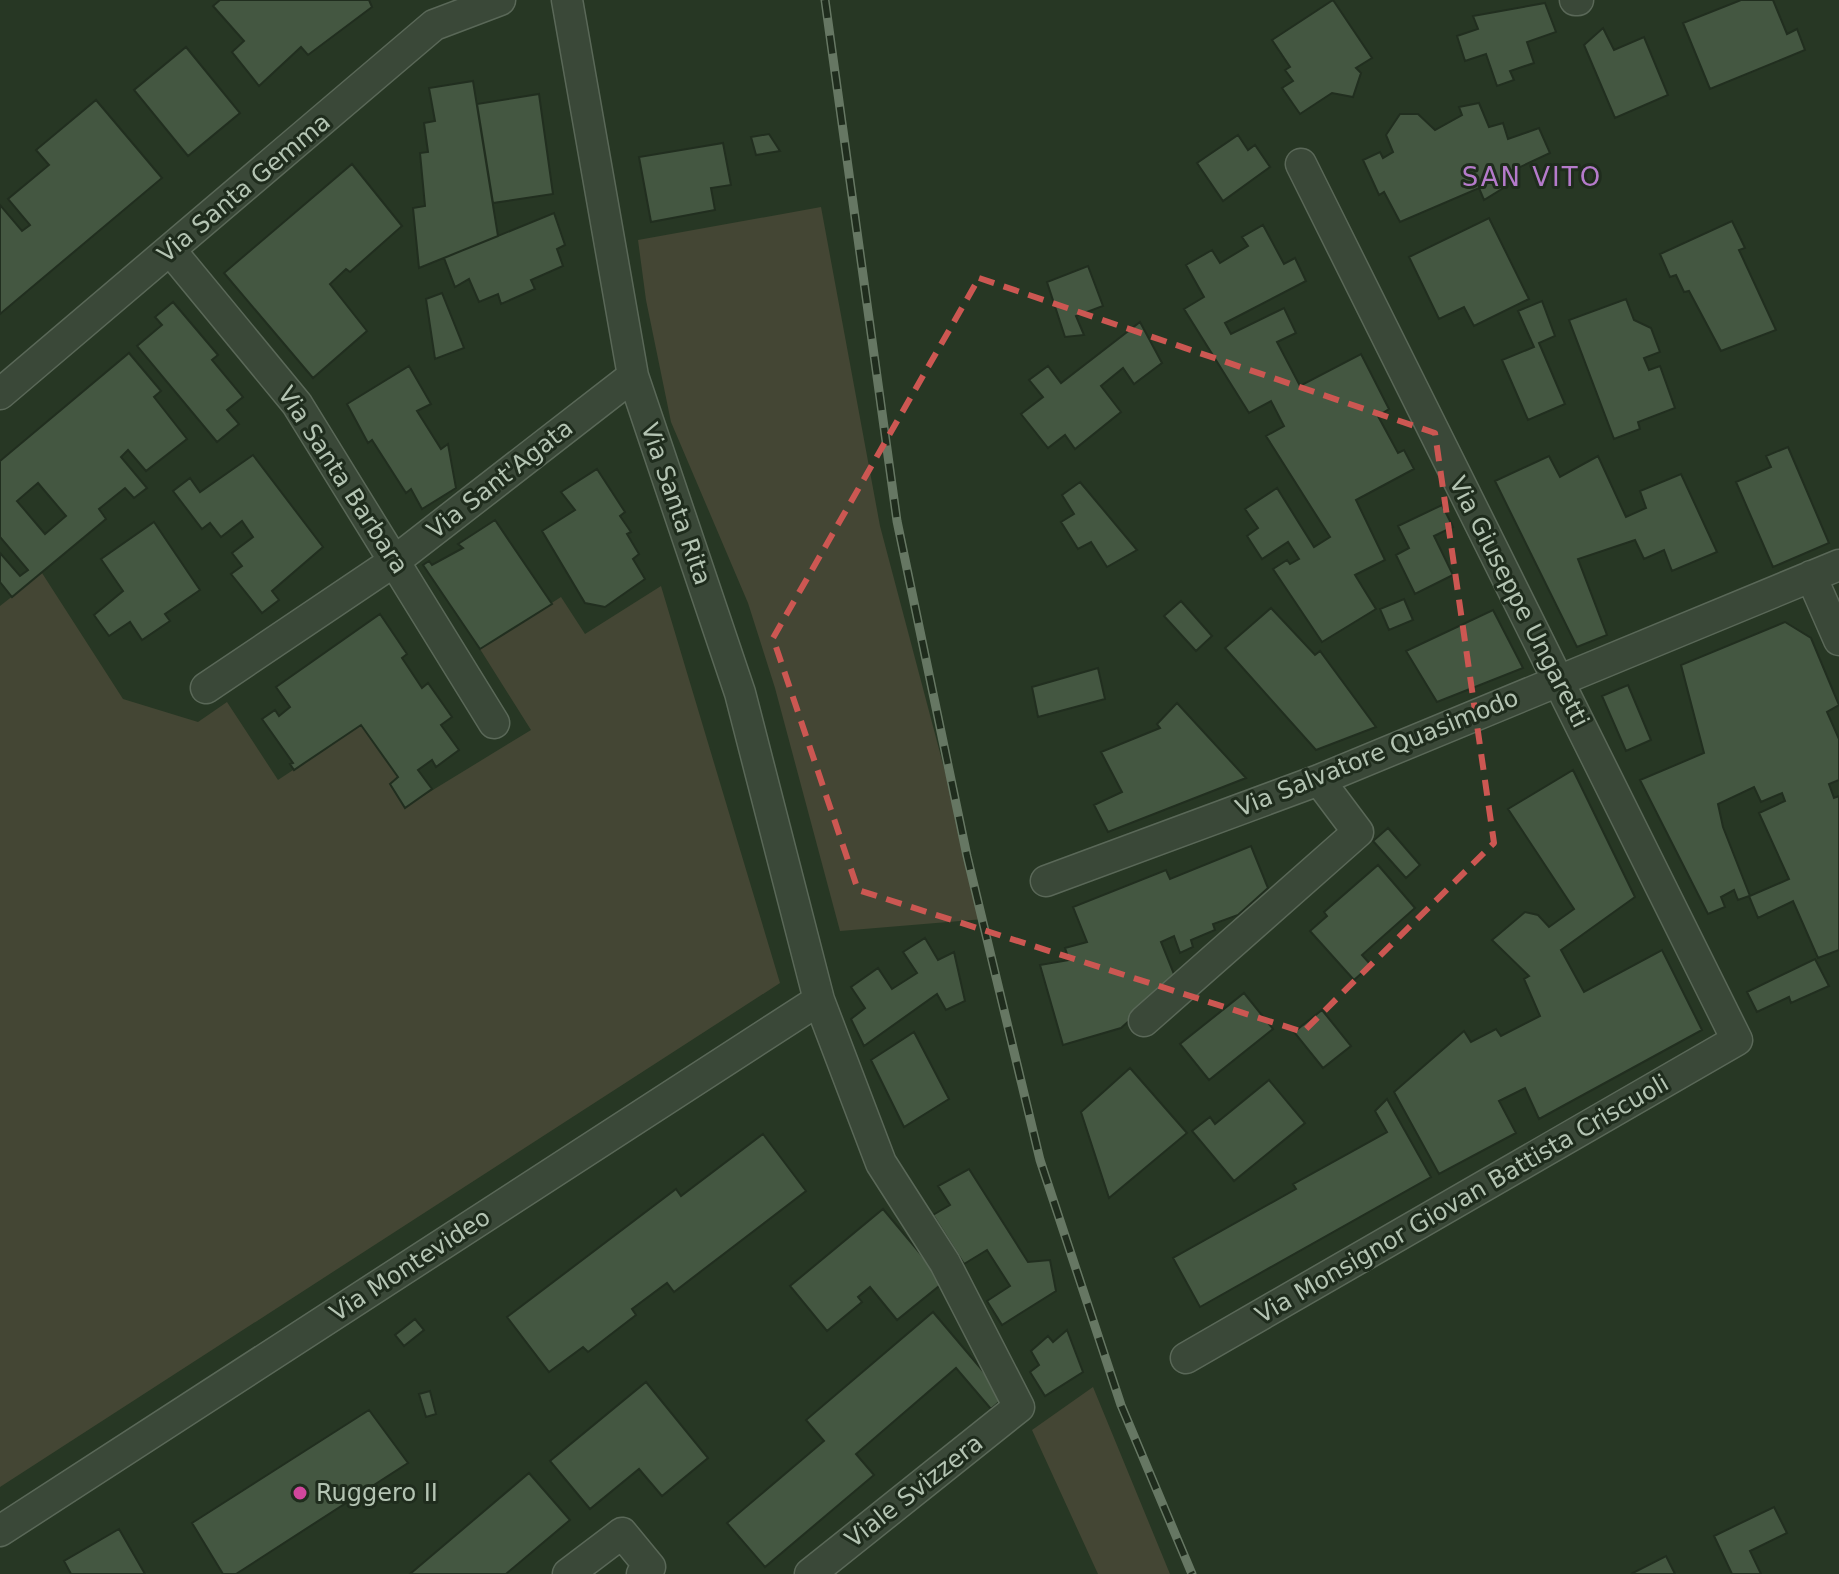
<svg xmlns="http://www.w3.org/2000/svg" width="1839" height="1574" font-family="'DejaVu Sans',sans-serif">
<rect width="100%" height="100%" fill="#273724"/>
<!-- green -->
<path fill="#444634" d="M821,207l59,319 104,393 -144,12 -65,-243 -27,-85 -77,-181 -25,-122 -8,-60z
M42,573l81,126 75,23 29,-20 51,78 83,-55 37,52 -8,8 15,22 126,-77 -51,-81 81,-52 24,37 76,-48 119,397 -780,504v-881z
M1093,1387l77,187h-72l-66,-144z"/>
<!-- building -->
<path fill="#445741" stroke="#212e1f" stroke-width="2" fill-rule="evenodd" d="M220,0h149l3,7 -64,48 -7,-8 -42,39 -27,-34 12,-11 -31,-35z
M1333,0l39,58 -16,10 5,5 -8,24 -21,-4 -32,21 -18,-26 11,-7 -8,-11 5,-3 -18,-27z
M1741,0h32l14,34 10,-5 8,21 -95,39 -27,-66z
M1545,3l11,29 -29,10 7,21 -24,8 4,9 -17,6 -11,-32 -21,7 -8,-25 21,-7 -5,-13z
M1603,28l11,22 30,-13 24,58 -53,23 -31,-73z
M186,47l54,66 -52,43 -54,-66z
M473,81l25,155 -79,32 -6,-60 12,-2 -5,-53 8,-1 -4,-29 11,-2 -6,-33z
M539,94l14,100 -60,9 -16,-99z
M96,100l66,78 -162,136v-109l22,26 8,-6 -22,-26 41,-34 -13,-15z
M1479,103l10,24 14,-4 5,16 31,-11 11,25 -47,22 2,12 -21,13 -5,-12 -79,34 -16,-30 -5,3 -16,-35 17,-8 3,6 10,-6 -7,-17 14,-21h18l17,16 27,-15 -3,-8z
M769,134l11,17 -24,4 -5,-18z
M1238,135l10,15 7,-5 15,22 -47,34 -26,-38z
M723,143l8,42 -20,3 4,22 -64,12 -12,-65z
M352,164l50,62 -52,46 -4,-3 -16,15 37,47 -54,47 -89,-105z
M554,213l11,32 -8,4 6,17 -32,14 4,9 -34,15 -3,-10 -19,8 -10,-23 -14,8 -11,-29z
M1489,218l40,81 -55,27 -10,-19 -25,12 -30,-62z
M1732,221l13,27 -6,2 37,80 -55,21 -32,-60 -5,1 -8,-17 -6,2 -10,-23z
M1263,225l21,39 11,-6 11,23 -81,42 6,11 53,-26 12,25 -19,9 23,44 61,-32 28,55 -11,7 20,37 6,-3 10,19 -58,31 29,60 -30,15 21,34 -54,33 -49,-73 14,-9 3,4 9,-5 -11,-17 -26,17 -15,-23 11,-8 -13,-19 32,-21 37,59 16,-10 -64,-101 18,-10 -13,-25 -22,12 -65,-104 20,-12 -18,-32 26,-15 8,13 28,-17 -6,-9z
M1088,266l15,40 -27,10 8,19 -19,2 -18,-55z
M442,293l22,55 -29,11 -9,-60z
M1626,299l8,21 17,8 9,24 -16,6 5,12 11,-4 15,42 -37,14 2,7 -26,10 -45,-119z
M1542,301l13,35 -16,7 26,61 -37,16 -26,-60 32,-13 -16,-36z
M173,302l45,53 -6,5 31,37 -16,13 12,14 -22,18 -80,-96 25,-21 -7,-8z
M1140,322l22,41 -28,21 -11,-16 -22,18 20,26 -46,37 -10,-14 -17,13 -27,-34 22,-17 -14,-17 19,-14 13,17z
M129,353l32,38 -7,6 33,42 -41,32 -18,-21 -7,7 26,31 -13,10 -9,-10 -26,21 7,10 -94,78 -12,-15v-29l20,23 8,-6 -28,-33v-76zM38,483l28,33 -21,18 -28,-33z
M409,366l22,38 -14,7 24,38 7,-5 8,44 -34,21 -11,-20 -5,4 -34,-53 -4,3 -21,-39z
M1788,447l41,96 -56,24 -37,-85 35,-15 -5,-11z
M253,455l70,92 -51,44 7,9 -17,13 -31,-39 11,-8 -10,-13 21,-16 -11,-16 -21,16 -11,-14 -8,6 -29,-38 17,-13 10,14z
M1549,456l11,21 38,-21 28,61 20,-9 -6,-17 41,-17 36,78 -45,19 -8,-21 -20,9 -9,-19 -57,19 29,76 -30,12 -82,-166z
M597,469l28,43 -5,4 11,16 -4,2 12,20 -6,5 12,20 -40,28 -20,-4 -43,-72 33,-21 -14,-18z
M1080,482l57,68 -30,17 -16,-25 -13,7 -17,-27 13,-8 -12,-19z
M1442,505l11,22 -19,9 19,39 -38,19 -19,-39 13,-7 -11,-22z
M495,520l57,84 -72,45 -57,-84 6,-4 3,4 31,-17 -5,-4z
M154,522l46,68 -35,24 5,7 -28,19 -12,-18 -21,14 -15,-21 29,-24 -22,-32z
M1404,599l9,21 -24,10 -9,-21z
M1181,601l31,35 -16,15 -32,-35z
M1271,608l44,47 5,-4 56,76 -60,23 -91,-102z
M1493,610l30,58 -86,34 -31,-51z
M380,614l27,40 -5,4 20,30 6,-5 24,34 -11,8 18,25 -23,17 -4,-7 -14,10 14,19 -27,19 -15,-24 8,-7 -37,-52 -67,45 -4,-6 3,-1 -31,-44 13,-9 4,6 11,-9 -14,-20z
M1785,622l26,16 28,67 -12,7 12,27v41l-10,4 5,14 5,-2v154l-21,8 -25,-57 -35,17 -9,-22 -11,4 -4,-10 -13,7 4,10 -17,7 -68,-134 64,-27 -23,-88zM1754,787l7,15 21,-9 3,8 -26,12 30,66 -39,17 -27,-69 -5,-23z
M1098,668l7,31 -67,18 -6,-30z
M1628,685l23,55 -25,11 -24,-55z
M1177,703l69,75 -138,54 -14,-27 28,-13 -21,-40 59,-24 -3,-4z
M1573,770l62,127 -74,53 23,42 78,-42 40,80 -163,89 -14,-31 -26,13 17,32 -77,41 -45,-82 70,-61 7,11 25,-13 5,7 39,-20 -16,-37 5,-3 -37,-36 33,-28 13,3 11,12 25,-18 -66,-100z
M1388,828l32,37 -14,13 -33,-37z
M1251,846l17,42 -30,27 -25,9 2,6 -24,10 2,7 -13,6 -6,-17 -13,6 15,37 -55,49 -58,17 -23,-80 29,-5 -4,-12 22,-6 -14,-35 93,-37 4,9z
M1378,865l37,43 -53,47 9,10 -17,15 -44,-49 17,-15 -3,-4z
M925,938l13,22 16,-8 11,49 -19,9 -9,-16 -73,52 -13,-27 14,-11 -14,-21 27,-19 14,21 25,-16 -14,-21z
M1815,959l14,27 -38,17 -2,-6 -32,15 -10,-20z
M1244,993l29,36 -64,51 -29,-36z
M1322,1010l29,36 -28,22 -29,-36z
M914,1032l35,67 -45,28 -33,-67z
M1130,1068l57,65 -78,65 -28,-86z
M1269,1080l36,43 -71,58 -42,-50 18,-14 5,7z
M1387,1099l44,78 -231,130 -27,-49 123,-69 -3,-5 94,-52 -12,-21z
M763,1134l43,57 -132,101 -7,-9 -35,26 4,6 -48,37 -5,-5 -34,25 -42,-55 169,-128 5,7z
M969,1169l59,93 22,-2 6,31 -54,34 -15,-24 23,-15 -23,-36 -23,14 -31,-49 17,-10 -12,-19z
M883,1209l61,73 -47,38 -27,-33 -12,10 4,5 -35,29 -37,-45z
M933,1312l72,85 -14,12 -35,-41 -100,86 18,21 -109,92 -38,-44 97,-82 -18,-21z
M415,1319l9,11 -20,16 -9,-11z
M1067,1330l16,42 -38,24 -15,-24 9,-7 -8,-14 17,-15 5,6z
M646,1382l62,76 -46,38 -23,-27 -49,40 -40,-48z
M430,1391l6,23 -10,3 -7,-23z
M369,1410l39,53 -172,111h-13l-31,-51z
M529,1473l41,47 -64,54h-96z
M1774,1507l13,26 -37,18 11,23h-29l-18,-38z
M119,1529l26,45h-74l-7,-13z
M1666,1556l9,18h-44z"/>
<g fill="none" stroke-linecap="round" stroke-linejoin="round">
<defs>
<path id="minor" d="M567,0l66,376 107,317 79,307 62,163 64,100 74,144 -209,167
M1575,0h3
M171,251l126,153 197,319
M0,394l434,-369 66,-25
M1811,576l28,64
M206,688l190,-128 237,-184
M1046,881l273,-101 520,-215
M1144,1021l214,-189 -39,-52
M1186,1358l551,-318 -436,-876
M0,1531l819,-531
M568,1574l54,-41 28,34 -8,7"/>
</defs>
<!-- minor casing -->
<use href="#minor" stroke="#5a6858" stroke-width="33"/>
<!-- minor -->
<use href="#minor" stroke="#3a4838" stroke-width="30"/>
<defs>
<path id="rail" d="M825,0l72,521 70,335 73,304 81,245 71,169"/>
</defs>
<!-- rail casing -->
<use href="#rail" stroke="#667763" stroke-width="9"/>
<!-- rail -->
<use href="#rail" stroke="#1f2c1d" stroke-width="6" stroke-dasharray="18" stroke-linecap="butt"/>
</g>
<!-- marked area -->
<path fill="none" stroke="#cc5752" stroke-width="6" stroke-dasharray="16 10" stroke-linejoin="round" d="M979,278l456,155 59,410 -191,189 -445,-142 -85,-252z"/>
<!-- markers -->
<circle fill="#d1479c" stroke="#1f2c1d" stroke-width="3" cx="300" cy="1493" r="8"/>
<g text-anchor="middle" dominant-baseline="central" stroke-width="6" stroke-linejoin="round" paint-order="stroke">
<!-- street labels -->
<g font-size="24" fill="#b4c4b3" stroke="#1f2c1d">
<text transform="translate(244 188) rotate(-40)">Via Santa Gemma</text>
<text transform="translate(500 479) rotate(-38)">Via Sant'Agata</text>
<text transform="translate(343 480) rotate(57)">Via Santa Barbara</text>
<text transform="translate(676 504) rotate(71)">Via Santa Rita</text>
<text transform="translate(1519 602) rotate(63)">Via Giuseppe Ungaretti</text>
<text transform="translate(1377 753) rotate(-22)">Via Salvatore Quasimodo</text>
<text transform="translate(1462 1199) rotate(-30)">Via Monsignor Giovan Battista Criscuoli</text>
<text transform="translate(410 1265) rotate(-33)">Via Montevideo</text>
<text transform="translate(914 1491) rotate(-38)">Viale Svizzera</text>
</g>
<!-- poi labels -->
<g font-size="24" fill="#b4c4b3" stroke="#1f2c1d" text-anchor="start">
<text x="316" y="1493">Ruggero II</text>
</g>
<!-- neighbourhood labels -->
<g font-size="26" letter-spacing="2" fill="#b57bcb" stroke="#1f2c1d">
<text x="1532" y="177">SAN VITO</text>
</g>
</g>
</svg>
